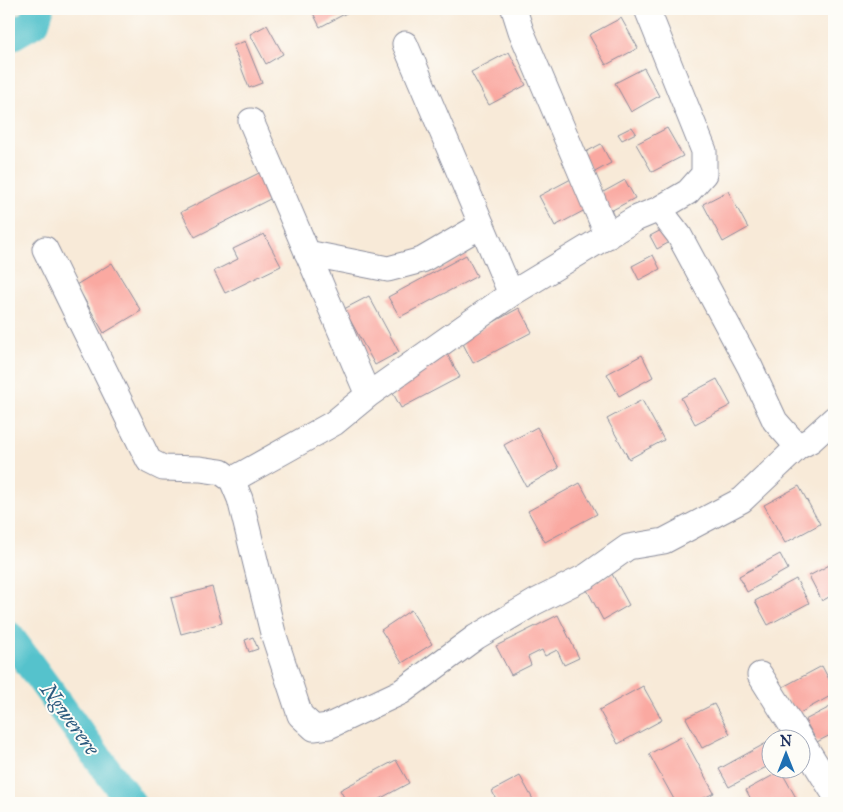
<svg xmlns="http://www.w3.org/2000/svg" width="843" height="812" font-family="'IM FELL Great Primer',serif">
<rect width="100%" height="100%" fill="#fdfcf7"/>
<filter id="ink" filterUnits="userSpaceOnUse"><feTurbulence type="fractalNoise" baseFrequency=".02" numOctaves="2"/><feDisplacementMap in="SourceGraphic" scale="10" xChannelSelector="R" yChannelSelector="G"/><feConvolveMatrix kernelMatrix="1 2 1 2 8 2 1 2 1" color-interpolation-filters="sRGB"/></filter>
<filter id="wash" filterUnits="userSpaceOnUse"><feTurbulence type="fractalNoise" baseFrequency=".0096" numOctaves="4" result="noise"/><feDisplacementMap in="SourceGraphic" scale="20" xChannelSelector="R" yChannelSelector="G"/><feGaussianBlur stdDeviation="1.12" result="paint"/><feColorMatrix in="noise" values="0 0 0 0 0 0 0 0 0 0 0 0 0 0 0 0 0 1.4 0 .05"/><feComposite in="paint" operator="in"/></filter>
<g filter="url(#wash)">
<rect width="100%" height="100%" fill="#f8ead8"/>
<g fill="none" stroke-linecap="round" stroke-linejoin="round">
<!-- river -->
<path stroke="#55c2cc" stroke-width="30" d="M9,37l26,-15 4,-13
M9,636l122,167"/>
</g>
<g id="blocks">
<!-- building -->
<path fill="#faa9a1" d="M311,9h43l-34,18z
M621,18l17,30 -32,17 -17,-30z
M267,25l16,29 -17,10 -16,-30z
M245,41l17,42 -13,5 -16,-42z
M509,52l17,33 -37,20 -18,-33z
M644,68l15,28 -28,16 -16,-29z
M632,127l4,6 -14,7 -4,-6z
M667,128l16,28 -31,16 -16,-28z
M601,144l10,19 -18,10 -11,-19z
M263,171l13,25 -81,41 -14,-25z
M571,179l16,30 -32,17 -16,-30z
M625,180l10,18 -30,16 -9,-18z
M728,191l20,37 -25,14 -20,-38z
M663,229l7,13 -13,7 -7,-13z
M264,234l17,32 -56,27 -11,-22 24,-12 -5,-10z
M466,255l11,21 -77,41 -12,-20z
M653,255l7,14 -21,11 -7,-14z
M112,263l29,48 -37,22 -28,-48z
M369,296l30,56 -24,13 -31,-56z
M519,308l13,24 -59,31 -12,-23z
M447,354l13,23 -59,31 -12,-22z
M642,355l11,22 -34,19 -12,-22z
M717,379l14,26 -36,19 -14,-26z
M642,400l22,40 -35,19 -22,-40z
M537,427l22,41 -33,18 -22,-41z
M580,483l17,31 -52,28 -17,-31z
M799,486l21,38 -35,19 -21,-38z
M780,554l8,15 -41,23 -8,-16z
M833,563l1,3v28l-12,7 -13,-25z
M612,574l17,31 -26,15 -17,-32z
M796,579l13,24 -41,22 -13,-24z
M212,587l10,36 -41,11 -10,-36z
M411,610l21,34 -30,19 -21,-33z
M558,615l21,43 -15,7 -7,-15 -12,6 -3,-6 -14,7 3,8 -20,10 -15,-29z
M253,637l5,12 -9,3 -4,-12z
M822,666l12,23v5l-38,21 -15,-27z
M643,686l19,34 -44,24 -19,-34z
M714,704l16,30 -28,14 -16,-30z
M834,705v28l-17,9 -12,-22z
M683,736l31,57 -20,10h-18l-27,-49z
M770,741v24l-41,22 -10,-18z
M396,760l13,23 -37,20h-25l-7,-13z
M781,771l18,32h-46l-7,-13z
M520,776l15,27h-37l-6,-12z"/>
</g>
</g>
<g filter="url(#ink)">
<use href="#blocks" fill-opacity="0" stroke="#8a8c9b" stroke-width="1"/>
<g fill="none" stroke-linecap="round" stroke-linejoin="round">
<defs>
<path id="minor" d="M514,9l7,22 87,205
M647,9l57,142v23l-16,18 -29,17
M405,44l106,250
M251,121l117,274 143,-101 124,-75 24,-10 20,26 71,132 25,54 23,26 13,-7 23,-21
M45,249l104,212 14,7 37,1 21,3 11,8 8,19 33,134 27,82 14,13 15,-2 72,-34 75,-55 59,-35 52,-26 41,-29 36,-6 78,-41 56,-53
M307,253l81,16 34,-9 60,-35
M232,480l102,-57 34,-28
M760,675l74,118"/>
</defs>
<!-- minor casing -->
<use href="#minor" stroke="#8a8c9b" stroke-width="27"/>
<!-- minor -->
<use href="#minor" stroke="#fff" stroke-width="25"/>
</g>
</g>
<g text-anchor="middle" dominant-baseline="central" stroke-width="4" stroke-linejoin="round" paint-order="stroke">
<!-- water labels -->
<g font-size="21" font-style="italic" fill="#2c5b7f" stroke="#fdfcf7">
<text transform="translate(70 719) rotate(54)">Ngwerere</text>
</g>
</g>
<!-- margin -->
<rect width="843" height="812" fill="none" stroke="#fdfcf7" stroke-width="30"/>
<!-- north arrow -->
<g transform="translate(786 754)"><circle r="24" fill="#fdfcf7" stroke="#a3aaba"/>
<path d="M0-4L9 19L0 12L-9 19Z" fill="#1f6fb2"/>
<text y="-8" font-size="14" font-weight="bold" text-anchor="middle" fill="#1b2f5e">N</text>
</g>
</svg>
